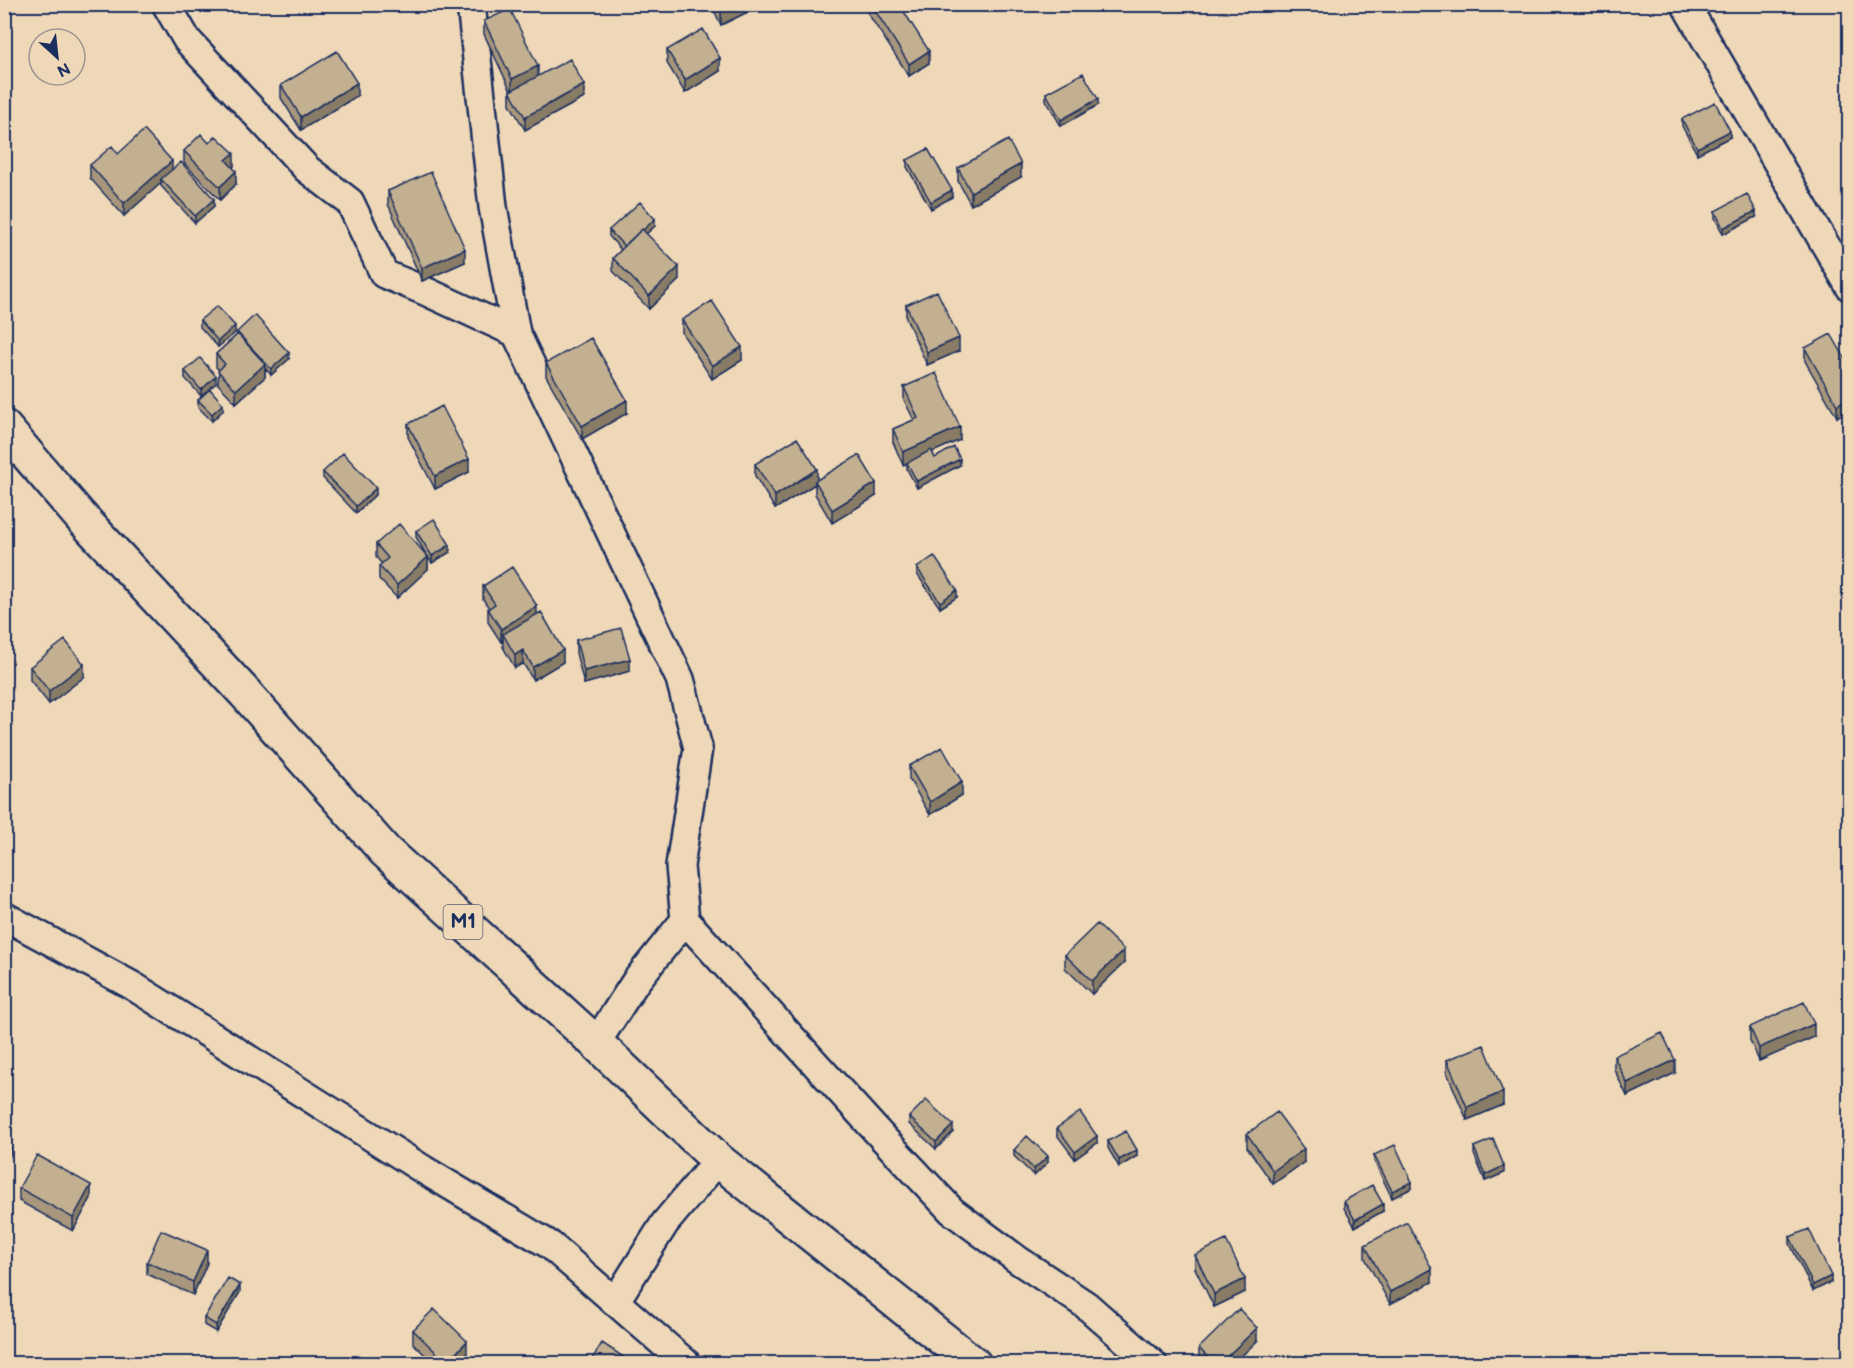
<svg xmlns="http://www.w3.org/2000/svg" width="1854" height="1368" font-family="'Balsamiq Sans',sans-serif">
<rect width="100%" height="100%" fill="#efd8b8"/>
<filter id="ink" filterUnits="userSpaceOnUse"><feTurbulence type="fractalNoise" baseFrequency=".0167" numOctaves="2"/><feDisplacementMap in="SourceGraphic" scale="12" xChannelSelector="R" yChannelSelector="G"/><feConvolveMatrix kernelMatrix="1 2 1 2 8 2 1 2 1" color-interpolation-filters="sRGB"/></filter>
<g filter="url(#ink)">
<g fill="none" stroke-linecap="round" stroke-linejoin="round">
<defs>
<path id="minor" d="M166,4l21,36 120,129 43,33 34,72 41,17 91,42
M471,4l22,203 23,126 164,346 18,69 -18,118 5,54 -49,61 -40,62
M1685,4l165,283
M4,916l129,70 291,184 126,75 137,119
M685,920l196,216 71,75 66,49 68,45 67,59
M615,1302l50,-79 53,-63"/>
<path id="trunk" d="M4,427l76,89 165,177 140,158 211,192 122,117 256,204"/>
</defs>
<!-- minor casing -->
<use href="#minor" stroke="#1b2f5e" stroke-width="32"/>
<!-- trunk casing -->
<use href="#trunk" stroke="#1b2f5e" stroke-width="38"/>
<!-- minor -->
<use href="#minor" stroke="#efd8b8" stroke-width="27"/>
<!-- trunk -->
<use href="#trunk" stroke="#efd8b8" stroke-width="33"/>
</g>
<!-- wall -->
<path fill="#a8977d" stroke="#1b2f5e" stroke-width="1.5" d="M711,4h53l-43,21z
M867,4h32l30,59 -20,13 -42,-64z
M484,21l54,56 46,21 -59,32 -15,-26v-13h1l-27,-57z
M667,50l53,21 -35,22 -18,-30z
M281,85l76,11 -56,34 -20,-32z
M1046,93l52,12 -37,21 -15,-26z
M1682,119l48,18 -33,17 -15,-28z
M209,143l25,23 -1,1 3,17 -16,16 -36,-37v-12z
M118,154l54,16 42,36 -19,17 -34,-37v-3l-37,33 -34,-38v-13z
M907,160l45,37 -21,12 -24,-42z
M958,168l63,9 -50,28 -13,-24z
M388,191l77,71 -43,19 -34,-77z
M1715,211l41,6 -33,17 -8,-16z
M655,226l-9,8 33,46 -30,29 -36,-38v-13l8,-8 -12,-14v-6z
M1850,232v18l-3,-4v-13z
M906,305l53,46 -32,14 -21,-47z
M200,320l35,13 -17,14 -18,-20z
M682,320l60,40 -30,19 -30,-46z
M237,332l52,27 -18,16 -6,-7v9l-29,26 -18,-19 1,-14 -3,-3v-13l21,-19z
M1805,348l45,19 -13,50 -32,-56z
M546,363l81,50 -45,26 -36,-63z
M185,371l31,12 -15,13 -16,-18z
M904,387l56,53 -28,12 3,6 25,7 -43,23 -10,-19v-6l-4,2 -10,-23v-13l21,-9 -10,-20z
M198,400l25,10 -11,11 -14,-14z
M408,424l61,48 -34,17 -27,-52z
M755,464l62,16 59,16 -44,27 -17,-29v-10l-40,25 -20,-33z
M323,472l53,22 -20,19 -33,-35z
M416,531l34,21 -18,11 -4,-6v12l-31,29 -18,-19v-13l3,-2 -6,-7v-13l51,12 -11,-19z
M917,568l40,29 -17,11 -23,-34z
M483,586l54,28 26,48 -30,18 -10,-17 -8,5 -12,-21v-6l-2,1 -13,-20v-13l1,-1 -6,-9z
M576,640l54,31 -46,13 -8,-31z
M30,667l54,10 -35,27 -19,-24z
M909,766l53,29 -32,20 -21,-36z
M1065,955l59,8 -32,31 -27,-26z
M1750,1027l64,10 -55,24 -9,-21z
M1614,1056l61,17 -48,23 -13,-27z
M1447,1060l56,45 -36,15 -20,-47z
M909,1117l44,15 -17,17 -27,-25z
M1057,1128l40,15 -22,16 -18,-24z
M1247,1134l57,28 -31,22 -26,-37z
M1108,1141l29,15 -18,11 -11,-19z
M1474,1147l30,26 -19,8 -11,-27z
M1014,1150l34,12 -14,14 -20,-20z
M1374,1155l38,33 -20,10 -18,-37z
M19,1188l72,10 -18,33 -54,-30z
M1344,1201l39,10 -28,16 -11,-19z
M1790,1237l41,45 -18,9 -23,-47z
M1365,1245l67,37 -42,22 -25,-46z
M1195,1255l50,37 -31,15 -19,-39z
M147,1262l60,1 -14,32 -46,-21z
M240,1292l-24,40 -12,-7v-7z
M413,1330l54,24 -9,10h-24l-21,-21z
M1257,1341l-24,23h-31l-3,-4v-12z"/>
<!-- shaded-wall -->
<path fill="#887b66" stroke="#1b2f5e" stroke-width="1.5" d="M738,4h26l-43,21v-13z
M929,51v12l-20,13v-12z
M720,58v13l-35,22v-13z
M538,66v13l-26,13v-13z
M357,83v13l-56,34v-13z
M584,85v13l-59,32v-13z
M1098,99v6l-37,21v-6z
M1730,131v6l-33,17v-6z
M234,153v13l-8,7v-13z
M172,161v13l-11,5v4l-37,33v-13z
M1021,164v13l-50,28v-13z
M236,171v13l-16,16v-13z
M952,190v7l-21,12v-7z
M214,199v7l-19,17v-7z
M1756,211v6l-33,17v-6z
M655,219v7l-31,27v-7z
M465,249v13l-43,19v-13z
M679,267v13l-30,29v-13z
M235,326v7l-17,14v-6z
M959,338v13l-32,14v-13z
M742,347v13l-30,19v-13z
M289,353v6l-18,16v-6z
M265,364v13l-29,26v-13z
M216,376v7l-15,13v-6z
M1850,397v13l-13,7v-12z
M627,400v13l-45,26v-13z
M223,404v6l-11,11v-7z
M960,427v13l-57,25v-13z
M469,459v13l-34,17v-13z
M960,459v6l-43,23v-7z
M817,469v13l-2,-1v3l-40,25v-13z
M876,483v13l-44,27v-13z
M376,488v6l-20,19v-7z
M450,545v7l-18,11v-7z
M428,557v12l-31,29v-13z
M957,590v7l-17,11v-6z
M537,606v13l-34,15v7l-2,1v-13z
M523,650v13l-8,5v-13z
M563,650v12l-30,18v-13z
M630,659v12l-46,13v-13z
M84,664v13l-35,27v-13z
M962,782v13l-32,20v-13z
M1124,950v13l-32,31v-13z
M1814,1024v13l-55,24v-13z
M1675,1060v13l-48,23v-13z
M1503,1092v13l-36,15v-13z
M953,1125v7l-17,17v-7z
M1097,1136v7l-22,16v-7z
M11,1148v6l-7,11v-6z
M1304,1149v13l-31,22v-13z
M1137,1150v6l-18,11v-7z
M1048,1156v6l-14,14v-7z
M1504,1166v7l-19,8v-6z
M1412,1182v6l-20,10v-7z
M91,1185v13l-18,33v-13z
M1383,1204v7l-28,16v-7z
M207,1250v13l-14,32v-13z
M1432,1269v13l-42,22v-12z
M1831,1276v6l-18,9v-6z
M1245,1279v13l-31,15v-13z
M240,1285v7l-24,40v-7z
M1257,1328v13l-24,23h-14z
M467,1341v13l-9,10h-11z"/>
<!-- building -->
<path fill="#c3b091" stroke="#1b2f5e" stroke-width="1.5" d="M717,4h21l-17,8z
M871,4h28l30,47 -20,13z
M510,9l28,57 -26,13 -28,-58z
M703,29l17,29 -35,22 -18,-30z
M337,51l20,32 -56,34 -20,-32z
M570,59l14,26 -59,32 -15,-26z
M1083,73l15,26 -37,21 -15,-27z
M1715,102l15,29 -33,17 -15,-29z
M144,130l28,31 -48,42 -34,-38 22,-19 6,8z
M201,134l8,9 7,-7 18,17 -8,7 10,11 -16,16 -36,-36z
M1008,140l13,24 -50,28 -13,-24z
M928,149l24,41 -21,12 -24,-42z
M181,162l33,37 -19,17 -34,-37z
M431,172l34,77 -43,19 -34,-77z
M1747,194l9,17 -33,17 -8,-17z
M640,202l15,17 -12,11 -1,-1 -18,17 -15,-16z
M642,229l37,38 -30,29 -36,-38z
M937,291l22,47 -32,14 -21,-47z
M712,301l30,46 -30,19 -30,-46z
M217,306l18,20 -17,15 -18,-21z
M255,315l34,38 -18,16 -34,-37z
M238,334l27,30 -29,26 -18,-19 7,-7 -9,-10z
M1831,334l19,33v30l-13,8 -32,-57z
M591,338l36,62 -45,26 -36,-63z
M200,358l16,18 -15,14 -16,-19z
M936,373l24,54 -57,25 -10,-23 25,-11 -14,-31z
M210,389l13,15 -11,10 -14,-14z
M442,406l27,53 -34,17 -27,-52z
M797,438l20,31 -42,27 -20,-32z
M954,447l6,12 -43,22 -10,-18 24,-13 4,8z
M343,453l33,35 -20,18 -33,-34z
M859,455l17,28 -44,27 -17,-29z
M434,519l16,26 -18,11 -16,-25z
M399,524l29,33 -31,28 -18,-19 9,-8 -12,-14z
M934,556l23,34 -17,12 -23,-34z
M512,567l25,39 -36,23 -13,-20 7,-5 -12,-18z
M541,612l22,38 -30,17 -10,-17 -8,5 -12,-21z
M621,628l9,31 -46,12 -8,-31z
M65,640l19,24 -35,27 -19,-24z
M942,747l20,35 -32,20 -21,-36z
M1097,924l27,26 -32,31 -27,-26z
M1804,1002l10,22 -55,24 -9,-21z
M1662,1033l13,27 -48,23 -13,-27z
M1484,1045l19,47 -36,15 -20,-47z
M926,1100l27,25 -17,17 -27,-25z
M1080,1112l17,24 -22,16 -18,-24z
M1277,1112l27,37 -31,22 -26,-37z
M1126,1131l11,19 -18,10 -11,-19z
M1027,1136l21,20 -14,13 -20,-19z
M1493,1139l11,27 -19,9 -11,-28z
M4,1144l7,4 -7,11z
M1395,1145l17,37 -20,9 -18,-36z
M37,1155l54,30 -18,33 -54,-30z
M1372,1185l11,19 -28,16 -11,-19z
M1407,1222l25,47 -42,23 -25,-47z
M1809,1229l22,47 -18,9 -23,-48z
M161,1230l46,20 -14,32 -46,-20z
M1226,1240l19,39 -31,15 -19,-39z
M228,1278l12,7 -24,40 -12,-7z
M434,1309l33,32 -20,22 -34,-33z
M1239,1309l18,19 -38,36h-5l-15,-16z
M602,1343l23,15 -4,6h-32z
M1448,1356l4,8h-17z
M363,1359l6,5h-9z"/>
</g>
<g text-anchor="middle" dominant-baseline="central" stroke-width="4.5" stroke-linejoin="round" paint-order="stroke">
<!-- shield labels -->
<rect fill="#efd8b8" stroke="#5b6279" stroke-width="1.5" x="443.5" y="905" width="39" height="34" rx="4.5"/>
<g font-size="20" font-weight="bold" fill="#1b2f5e">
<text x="463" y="922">M1</text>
</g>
</g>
<!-- margin -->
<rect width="1854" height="1368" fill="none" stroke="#efd8b8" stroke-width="24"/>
<rect x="12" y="12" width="1830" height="1344" fill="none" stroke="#1b2f5e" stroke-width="2" filter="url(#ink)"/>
<!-- north arrow -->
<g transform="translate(57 57) rotate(153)"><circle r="28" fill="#efd8b8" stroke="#9a9494" stroke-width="1.5"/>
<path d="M0-4.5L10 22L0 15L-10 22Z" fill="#1b2f5e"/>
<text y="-9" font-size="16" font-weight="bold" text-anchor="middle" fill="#1b2f5e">N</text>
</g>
</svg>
